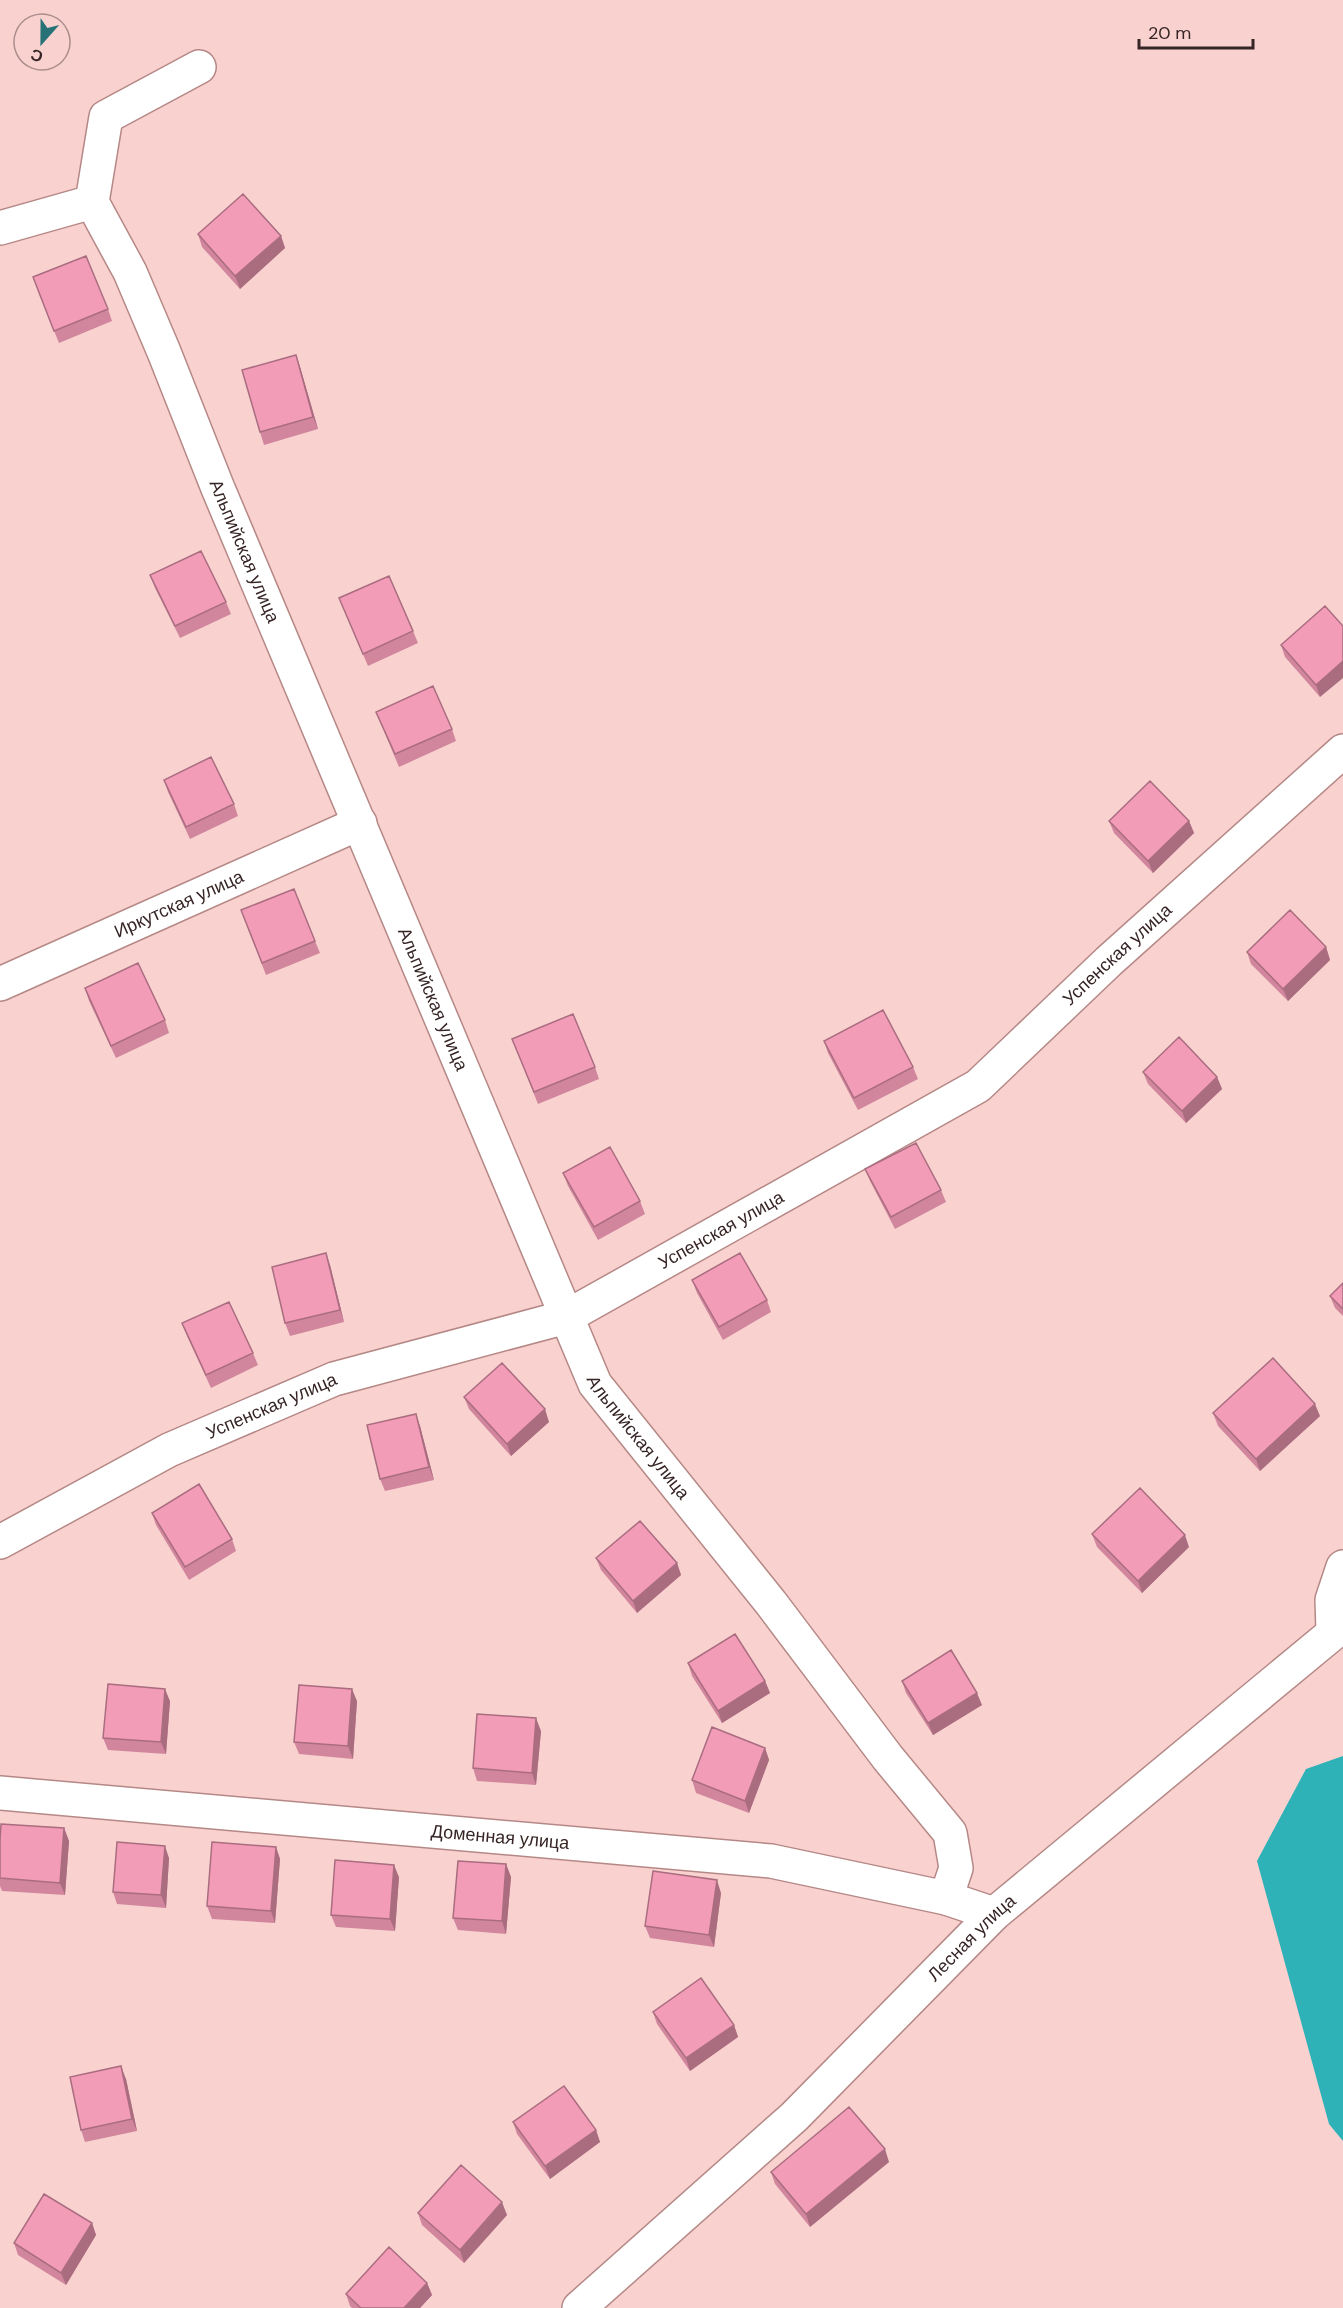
<svg xmlns="http://www.w3.org/2000/svg" width="1343" height="2308" font-family="'DM Sans',sans-serif">
<rect width="100%" height="100%" fill="#f9d2d0"/>
<!-- water -->
<path fill="#2eb1b7" d="M1343,1756v385l-14,-17 -72,-263 49,-92z"/>
<g fill="none" stroke-linecap="round" stroke-linejoin="round">
<defs>
<g id="minor">
<path id="s1" d="M199,67l-93,50 -14,85 38,70 34,80 53,134 378,898 176,219 117,155 62,75 6,35 -10,30"/>
<path d="M0,228l92,-26"/>
<path id="s2" d="M0,984l360,-161"/>
<path id="s3" d="M0,1542l169,-92 165,-71 232,-62 412,-231 131,-125 234,-210"/>
<path d="M1333,1631l-1,-31 11,-33"/>
<path id="s4" d="M0,1793l771,68 175,37 48,16"/>
</g>
<g id="major">
<path id="s5" d="M579,2308l215,-191 200,-203 349,-289"/>
</g>
</defs>
<!-- minor casing -->
<use href="#minor" stroke="#b58886" stroke-width="36"/>
<!-- major casing -->
<use href="#major" stroke="#b58886" stroke-width="36"/>
<!-- minor -->
<use href="#minor" stroke="#fff" stroke-width="33"/>
<!-- major -->
<use href="#major" stroke="#fff" stroke-width="33"/>
</g>
<!-- wall -->
<path fill="#d1869d" d="M198,234l83,2 4,12 -45,41 -38,-42z
M37,289l71,20 4,12 -53,22z
M296,355l4,12 18,62 -54,16 -4,-13z
M150,575l76,27 5,12 -51,24 -25,-50z
M339,598l74,33 5,12 -50,23z
M1325,606l-5,91 -35,-40 -4,-12z
M376,712l76,17 4,12 -57,26z
M164,780l70,24 4,12 -48,23 -22,-47z
M1109,821h80l5,12 -41,40 -39,-40z
M241,910l74,31 5,12 -54,22z
M1326,947l4,13 -42,41 -37,-37 -4,-12z
M85,988l80,32 4,13 -53,25 -27,-57z
M512,1039l83,28 4,12 -61,25z
M824,1041l89,26 5,12 -60,31 -30,-57z
M1143,1072l74,5 5,12 -36,34 -38,-39z
M865,1169l76,21 5,12 -51,27 -25,-48z
M563,1173l77,28 5,13 -47,26 -30,-54z
M330,1265l14,57 -54,14 -5,-13z
M692,1280l75,20 4,12 -48,28 -26,-47z
M1343,1283v33l-8,-8 -5,-12z
M182,1323l71,30 5,12 -47,23 -24,-52z
M464,1397l85,25 -38,34 -42,-47z
M1213,1413l107,3 -60,55 -42,-45z
M420,1426l14,54 -49,11 -5,-12z
M152,1513l80,26 4,12 -47,29 -33,-55z
M1092,1534l97,13 -47,46 -45,-46z
M596,1558l81,5 4,12 -44,38 -36,-43z
M688,1663l77,18 5,12 -48,30 -30,-47z
M902,1681l80,24 -49,30 -27,-42z
M170,1701l-4,53 -58,-4 -5,-12z
M357,1701l-4,58 -54,-5 -5,-12z
M541,1731l-5,54 -59,-4 -4,-13z
M765,1748l4,12 -20,53 -53,-20 -4,-13z
M64,1828l5,13 -4,54 -63,-4 -2,-5v-46z
M276,1847l4,12 -5,64 -63,-4 -5,-13z
M169,1858l-3,50 -49,-4 -4,-12z
M506,1864l5,13 -5,57 -48,-4 -5,-12z
M399,1877l-4,54 -59,-4 -5,-12z
M721,1893l-7,54 -64,-9 -5,-12z
M653,2012l81,13 4,12 -48,34 -33,-47z
M126,2079l11,52 -52,11 -4,-12z
M513,2122l83,8 4,12 -50,37 -33,-45z
M889,2162l-79,65 -35,-43 -4,-12z
M418,2213l89,2 -43,48 -42,-38z
M92,2223l4,12 -30,50 -48,-30 -4,-12z
M427,2283l5,12 -12,13h-68l-2,-2 -4,-12z"/>
<!-- shaded-wall -->
<path fill="#aa6d80" d="M281,236l4,12 -45,41 -5,-13z
M296,355l4,12 18,62 -5,-12z
M1343,661v17l-23,19 -4,-12z
M1189,821l5,12 -41,40 -5,-12z
M1326,947l4,13 -42,41 -5,-12z
M1217,1077l5,12 -36,34 -4,-12z
M326,1253l4,12 14,57 -4,-12z
M1315,1404l5,12 -60,55 -4,-12z
M545,1409l4,13 -38,34 -4,-12z
M416,1414l4,12 14,54 -5,-13z
M1185,1535l4,12 -47,46 -4,-12z
M677,1563l4,12 -44,38 -4,-12z
M765,1681l5,12 -48,30 -4,-12z
M165,1689l5,12 -4,53 -5,-12z
M352,1689l5,12 -4,58 -5,-13z
M977,1693l5,12 -49,30 -5,-12z
M536,1718l5,13 -5,54 -4,-12z
M765,1748l4,12 -20,53 -4,-12z
M64,1828l5,13 -4,54 -5,-12z
M165,1846l4,12 -3,50 -5,-13z
M276,1847l4,12 -5,64 -4,-12z
M506,1864l5,13 -5,57 -4,-13z
M394,1865l5,12 -4,54 -5,-12z
M717,1880l4,13 -7,54 -5,-12z
M734,2025l4,12 -48,34 -4,-13z
M121,2066l5,13 11,52 -5,-12z
M596,2130l4,12 -50,37 -5,-13z
M885,2149l4,13 -79,65 -4,-13z
M502,2202l5,13 -43,48 -4,-13z
M92,2223l4,12 -30,50 -5,-12z
M427,2283l5,12 -12,13h-16z"/>
<!-- building -->
<path fill="#f39cb7" stroke="#aa6d80" stroke-width="1.5" d="M243,194l38,42 -46,40 -37,-42z
M86,256l22,53 -54,22 -21,-54z
M296,355l17,62 -53,15 -18,-62z
M201,551l25,51 -51,24 -25,-51z
M389,576l24,55 -50,23 -24,-56z
M1325,606l18,20v35l-27,24 -35,-40z
M433,686l19,43 -57,25 -19,-42z
M211,757l23,47 -48,23 -22,-47z
M1150,781l39,40 -41,40 -39,-40z
M294,889l21,52 -53,22 -21,-53z
M1290,910l36,37 -43,42 -36,-37z
M138,963l27,57 -54,26 -26,-58z
M883,1010l30,57 -59,31 -30,-57z
M573,1014l22,53 -61,25 -22,-53z
M1179,1037l38,40 -35,34 -39,-39z
M916,1143l25,47 -50,27 -26,-48z
M610,1147l30,54 -46,26 -31,-54z
M326,1253l14,57 -55,13 -13,-56z
M740,1253l27,47 -48,27 -27,-47z
M1343,1283v26l-13,-13z
M229,1302l24,51 -47,22 -24,-52z
M1273,1358l42,46 -59,55 -43,-46z
M502,1363l43,46 -38,35 -43,-47z
M416,1414l13,53 -49,12 -13,-54z
M199,1484l33,55 -47,28 -33,-54z
M1140,1488l45,47 -47,46 -46,-47z
M640,1521l37,42 -44,38 -37,-43z
M735,1634l30,47 -47,30 -30,-48z
M951,1650l26,43 -49,30 -26,-42z
M108,1684l57,5 -4,53 -58,-4z
M299,1685l53,4 -4,57 -54,-4z
M477,1714l59,4 -4,55 -59,-5z
M712,1727l53,21 -20,53 -53,-21z
M1,1824l63,4 -4,55 -60,-5v-38z
M117,1842l48,4 -4,49 -48,-3z
M212,1842l64,5 -5,64 -64,-5z
M335,1860l59,5 -4,54 -59,-4z
M458,1861l48,3 -4,57 -49,-3z
M653,1871l64,9 -8,55 -64,-9z
M701,1978l33,47 -48,33 -33,-46z
M121,2066l11,53 -51,11 -11,-53z
M564,2086l32,44 -51,36 -32,-44z
M849,2107l36,42 -79,65 -35,-42z
M461,2165l41,37 -42,48 -42,-37z
M44,2194l48,29 -31,50 -47,-30z
M389,2247l38,36 -23,25h-43l-15,-14z"/>
<g text-anchor="middle" dominant-baseline="central" stroke-width="4.5" stroke-linejoin="round" paint-order="stroke">
<!-- street labels -->
<g font-size="18" fill="#372525" stroke="#f9d2d0">
<text stroke="none"><textPath href="#s1" startOffset="573">Альпийская улица</textPath></text>
<text stroke="none"><textPath href="#s2" startOffset="196">Иркутская улица</textPath></text>
<text stroke="none"><textPath href="#s3" startOffset="1276">Успенская улица</textPath></text>
<text stroke="none"><textPath href="#s1" startOffset="1059">Альпийская улица</textPath></text>
<text stroke="none"><textPath href="#s3" startOffset="790">Успенская улица</textPath></text>
<text stroke="none"><textPath href="#s3" startOffset="304">Успенская улица</textPath></text>
<text stroke="none"><textPath href="#s1" startOffset="1545">Альпийская улица</textPath></text>
<text stroke="none"><textPath href="#s4" startOffset="502">Доменная улица</textPath></text>
<text stroke="none"><textPath href="#s5" startOffset="540">Лесная улица</textPath></text>
</g>
</g>
<!-- north arrow -->
<g transform="translate(42 42) rotate(201)"><circle r="28" fill="#f9d2d0" stroke="#ab8d8c" stroke-width="1.5"/>
<path d="M0-4.5L10 22L0 15L-10 22Z" fill="#277276"/>
<text y="-9" font-size="16" font-weight="bold" text-anchor="middle" fill="#372525">С</text>
</g>
<!-- scale -->
<path d="M1139 39v9h114v-9" fill="none" stroke="#372525" stroke-width="3"/>
<text x="1148" y="39" font-size="18" fill="#372525" stroke="#f9d2d0" stroke-width="4.5" paint-order="stroke">20 m</text>
</svg>
